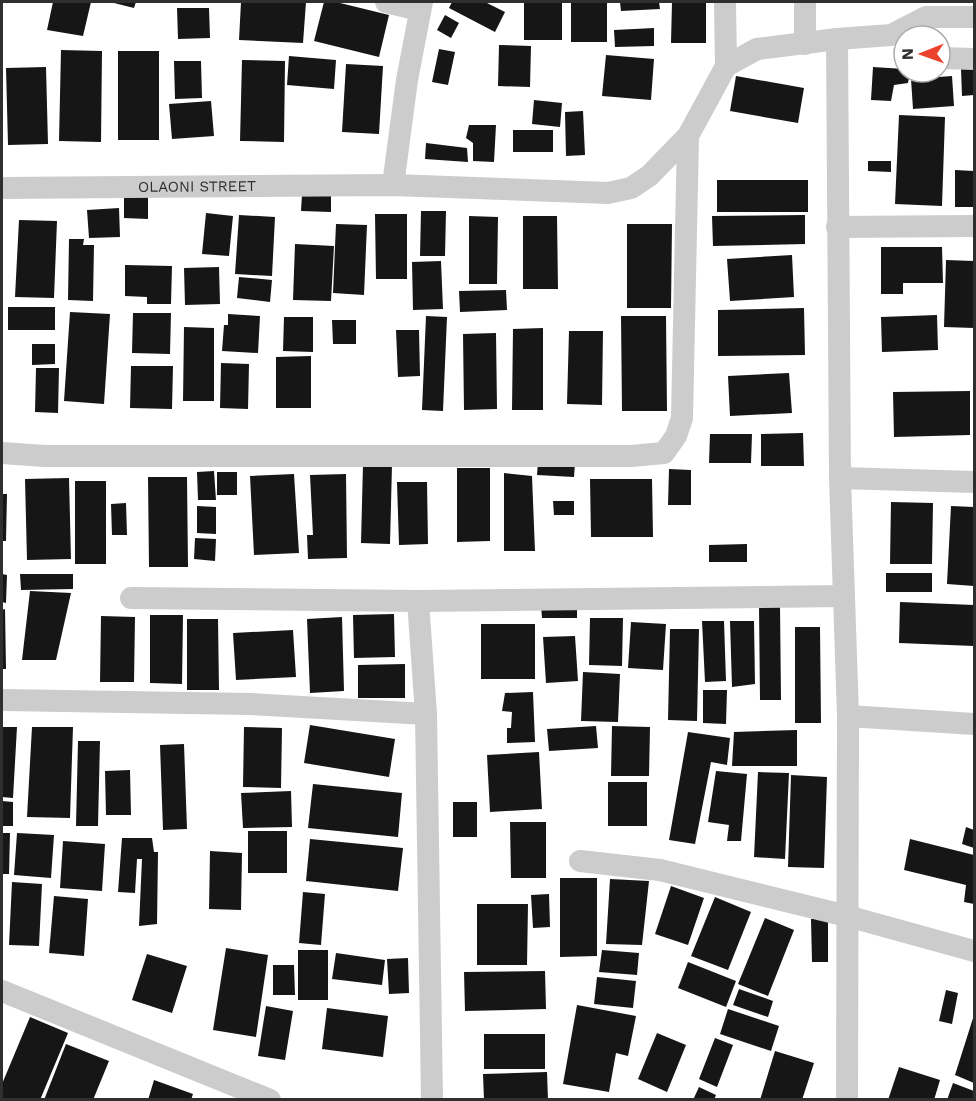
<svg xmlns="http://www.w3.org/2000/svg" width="976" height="1101" font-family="'Work Sans',sans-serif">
<rect width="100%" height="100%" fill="#fff"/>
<!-- building -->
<path fill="#161616" d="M53,2h38l-8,34 -36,-6z
M110,2h26l-2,6z
M241,2h65l-3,41 -64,-3z
M324,2h12l53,13 -10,42 -65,-16z
M452,2h33l20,10 -10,20 -46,-24z
M524,2h38v38h-38z
M571,2h36v40h-36z
M620,2h39l1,7 -39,2z
M672,2h34v41h-35z
M177,8h32l1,30 -32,1z
M445,15l14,8 -8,15 -14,-8z
M654,28v18l-39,1 -1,-17z
M499,45l32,1 -1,41 -32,-1z
M439,49l16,3 -7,33 -16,-3z
M61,50l41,1 -1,91 -42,-1z
M118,51h41v89h-41z
M606,55l48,4 -3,41 -49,-4z
M289,56l47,4 -2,29 -47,-4z
M242,60l43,1 -1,81 -44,-1z
M174,61h27l1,37 -27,1z
M346,64l37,2 -4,68 -37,-2z
M46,67l2,77 -40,1 -2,-77z
M873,67l31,2v3h6l-2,11 -14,2 -3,16 -20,-1z
M974,68v27l-12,1 -1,-27z
M736,76l68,12 -6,35 -68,-12z
M952,76l2,30 -41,3 -2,-30z
M534,100l28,3 -2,24 -28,-3z
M211,101l3,35 -42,3 -3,-35z
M583,111l2,44 -19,1 -1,-44z
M899,115l46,2 -3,89 -47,-2z
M469,125h27l-2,37 -21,-1v-18l-7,-5z
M513,130h40v22h-40z
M426,143l41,5 1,14 -43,-3z
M868,161h23v11l-23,-1z
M955,170l19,1v36h-19z
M717,180h91v32h-91z
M124,192h24v27l-24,-1z
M302,194h29v18l-30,-1z
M119,208l1,29 -31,1 -2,-28z
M421,211h25l-1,45h-25z
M206,213l27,3 -4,40 -27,-2z
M375,214h32v65h-31z
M239,215l36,2 -3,59 -37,-2z
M805,215v29l-92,2 -1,-30z
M469,216l29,1 -1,67h-28z
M523,216h34l1,73h-35z
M19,220l38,1 -3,77 -39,-1z
M336,224l31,1 -3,70 -31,-2z
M627,224h45l-1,84h-44z
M69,239h15l-1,6h11l-1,56 -25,-1z
M295,244l39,2 -3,55 -38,-1z
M881,247h61l1,36h-40v11h-22z
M792,255l2,42 -64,4 -3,-42z
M946,260l28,1v67l-30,-1z
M441,261l2,48 -30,1 -1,-48z
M125,265l47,1 -1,38h-24v-7l-22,-1z
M219,267l1,37 -35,1 -1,-37z
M239,277l33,3 -2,22 -33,-4z
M506,290l1,20 -47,2 -1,-21z
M8,307h47v23h-47z
M804,308l1,47 -87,1v-46z
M70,312l40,2 -6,90 -40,-3z
M133,313h38l-1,41 -38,-1z
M228,314l32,2 -2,37 -36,-2 2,-26h4z
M937,315l1,35 -56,2 -1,-35z
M426,316l21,1 -4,94 -21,-1z
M621,316h45l1,95h-45z
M284,317h29v35l-30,-1z
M332,320h24v24h-23z
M184,327l30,1v73h-31z
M543,328v82h-31l1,-81z
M396,330h23l1,46 -22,1z
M569,331h34l-1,74 -35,-1z
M496,333l1,76 -33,1 -1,-76z
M32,344h23v20l-23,1z
M311,356v52h-35v-51z
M221,363l28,1 -1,45 -28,-1z
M131,366h42l-1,43 -42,-1z
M36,368h23l-1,45 -23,-1z
M789,373l3,40 -62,3 -2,-40z
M970,391v44l-76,2 -1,-45z
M803,433l1,33h-43v-32z
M710,434h42l-1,29h-42z
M538,461l37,2 -1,14 -37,-2z
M363,464l29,1 -2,79 -29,-1z
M457,468h33v73l-33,1z
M669,469l22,1v35h-23z
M214,471l2,29h-18l-1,-28z
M217,472h20v23h-20z
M504,473l28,3 3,75h-31z
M294,474l5,79 -45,2 -4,-79z
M346,474l1,84 -39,1 -1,-24h6l-3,-60z
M148,477h39l1,90h-39z
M69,478l2,81 -44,1 -2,-81z
M590,479h62l1,58h-62z
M75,481h31v83h-31z
M397,482h30l1,62 -29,1z
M2,494h5l-1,47h-4z
M553,501h21v14h-20z
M891,502l42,1 -1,61h-42z
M126,503l1,32h-15l-1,-31z
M197,506l19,1v27l-19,-1z
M951,506l23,1v79l-27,-2z
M195,538l21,1 -1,22 -21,-2z
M747,544v18h-38v-17z
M886,573h46v19h-46z
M2,574l5,1 -1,28 -4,-1z
M20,574h53v15l-52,1z
M30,591l41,2 -15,67h-34z
M900,602l74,3v41l-75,-3z
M577,604v14h-35l-1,-13z
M780,605l1,95h-21l-1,-94z
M5,609l1,60h-4v-59z
M394,614l1,43 -41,1 -1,-43z
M150,615h33l-1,69 -32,-1z
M101,616l34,1 -1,65h-34z
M342,617l2,74 -34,2 -3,-74z
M590,618h33l-1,48 -33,-1z
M187,619h31l1,71h-32z
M702,621h22l2,60 -21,1z
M730,621h24l1,63 -23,3z
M631,622l35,2 -3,46 -35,-2z
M481,624h54v55h-54z
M795,627h25l1,96h-26z
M670,629h29l-2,92 -29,-1z
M293,630l3,47 -60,3 -3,-47z
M575,636l3,45 -32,2 -3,-46z
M405,664v34h-47v-33z
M583,672l37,2 -2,48 -37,-1z
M703,690h24l-1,34 -23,-1z
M533,692l2,50 -28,1v-15h4l1,-16 -10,-1 3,-18z
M310,725l85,14 -6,38 -85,-14z
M596,726l2,22 -49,3 -2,-22z
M612,726l38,1 -1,49h-38z
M2,727h15l-4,71 -11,-1z
M32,727h41l-3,91 -43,-1z
M244,727l38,1 -1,60 -38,-1z
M797,730v36h-65l2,-34z
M688,732l42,6 -3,27 -16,-3 -16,82 -26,-4z
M78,741h22l-2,85h-22z
M184,744l3,85 -24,1 -3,-85z
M539,752l3,57 -52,3 -3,-57z
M130,770l1,45h-25l-1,-44z
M716,771l31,3 -6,67h-14l2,-16 -21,-3z
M758,772l31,1 -4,86 -31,-2z
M791,775l36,2 -3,91 -36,-1z
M608,782h39v44h-39z
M313,784l89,9 -4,44 -90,-9z
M291,791l1,36 -49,1 -2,-35z
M2,801l11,1v24h-11z
M453,802h24v35h-24z
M510,822h36v56h-35z
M966,827l8,3v18l-12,-4z
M248,831h39v42h-39z
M2,833h8l-1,41h-7z
M17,833l37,2 -3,43 -37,-3z
M122,838h30l2,14h4l-1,72 -18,2 3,-67h-5l-2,34 -17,-1z
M310,839l93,9 -5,43 -92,-10z
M910,839l64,16v49l-10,-2 2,-17 -62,-15z
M63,841l42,3 -3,47 -42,-3z
M210,851l32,2 -1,57 -32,-1z
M560,878h37v78l-37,1z
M610,879l39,2 -7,64 -36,-1z
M12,882l30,2 -3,62 -30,-1z
M671,886l33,12 -16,47 -33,-11z
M303,892l22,2 -4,51 -22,-2z
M549,894l1,33 -17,1 -2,-33z
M54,896l34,3 -4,57 -35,-3z
M715,897l36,15 -23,58 -37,-14z
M477,904h51l-1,61h-50z
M765,918l29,12 -26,66 -30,-12z
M811,919h17v43h-16z
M226,948l42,7 -12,82 -43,-7z
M298,950h30v50h-30z
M602,950l37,3 -2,22 -38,-3z
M336,953l49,7 -3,25 -50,-6z
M147,954l40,12 -15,47 -40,-13z
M408,958l1,35 -20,1 -2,-35z
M688,962l48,19 -10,26 -48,-19z
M273,965h21l1,30h-22z
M545,971l1,38 -81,2 -1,-39z
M597,977l39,4 -3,27 -39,-4z
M739,989l34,12 -5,16 -35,-12z
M946,990l12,3 -6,31 -13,-3z
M577,1005l59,11 -8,40 -12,-3 -7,39 -46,-8z
M266,1006l27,5 -8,49 -27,-4z
M327,1008l61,8 -5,41 -61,-8z
M728,1009l51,17 -8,25 -51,-17z
M974,1015v68l-19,-8z
M30,1017l38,16 -28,67h-38v-16z
M657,1033l29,12 -19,47 -29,-13z
M484,1034h61v35h-61z
M715,1038l18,7 -16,42 -18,-8z
M66,1044l43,17 -16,39h-49z
M775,1051l39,12 -12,37h-42z
M899,1067l41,13 -6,20h-46z
M547,1072l1,28h-64l-1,-26z
M154,1080l39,14 -2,6h-43z
M953,1083l21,8v9h-27z
M699,1087l17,8 -2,5h-21z"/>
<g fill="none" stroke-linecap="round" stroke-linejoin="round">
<!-- minor -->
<g stroke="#ccc" stroke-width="22">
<path d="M386,2l33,8"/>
<path d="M725,2l1,64"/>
<path d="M805,2v42"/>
<path d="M837,39l3,439 8,238 -1,384"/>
<path d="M940,58l34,1"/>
<path d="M393,185l14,-105 15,-78"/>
<path id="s1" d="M2,188l391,-3 215,8 23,-5 18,-12 39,-40 38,-70 31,-17 80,-10 54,-4 35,-18h48"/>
<path d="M837,227l137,-1"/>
<path d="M2,453l43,3h586l33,-3 12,-17 6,-18 6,-282"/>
<path d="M840,478l134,4"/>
<path d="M131,598l287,3 426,-5"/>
<path d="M418,601l8,113 6,386"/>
<path d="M2,700l248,4 176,10"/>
<path d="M848,716l126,8"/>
<path d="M580,861l80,9 187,46 127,35"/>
<path d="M2,991l268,109"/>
</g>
</g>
<g text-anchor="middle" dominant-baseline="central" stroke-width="6" stroke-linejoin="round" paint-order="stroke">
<!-- street labels -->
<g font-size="15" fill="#2f2f2f" stroke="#fff">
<text stroke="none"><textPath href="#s1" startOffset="195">OLAONI STREET</textPath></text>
</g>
</g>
<!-- border -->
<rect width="976" height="1101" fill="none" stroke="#2f2f2f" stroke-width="6"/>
<!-- north arrow -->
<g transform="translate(922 54) rotate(269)"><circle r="28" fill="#ffffff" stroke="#acacac" stroke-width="1.5"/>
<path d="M0-4.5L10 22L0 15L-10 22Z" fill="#eb422d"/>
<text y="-9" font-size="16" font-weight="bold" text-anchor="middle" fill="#2f2f2f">N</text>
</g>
</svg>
